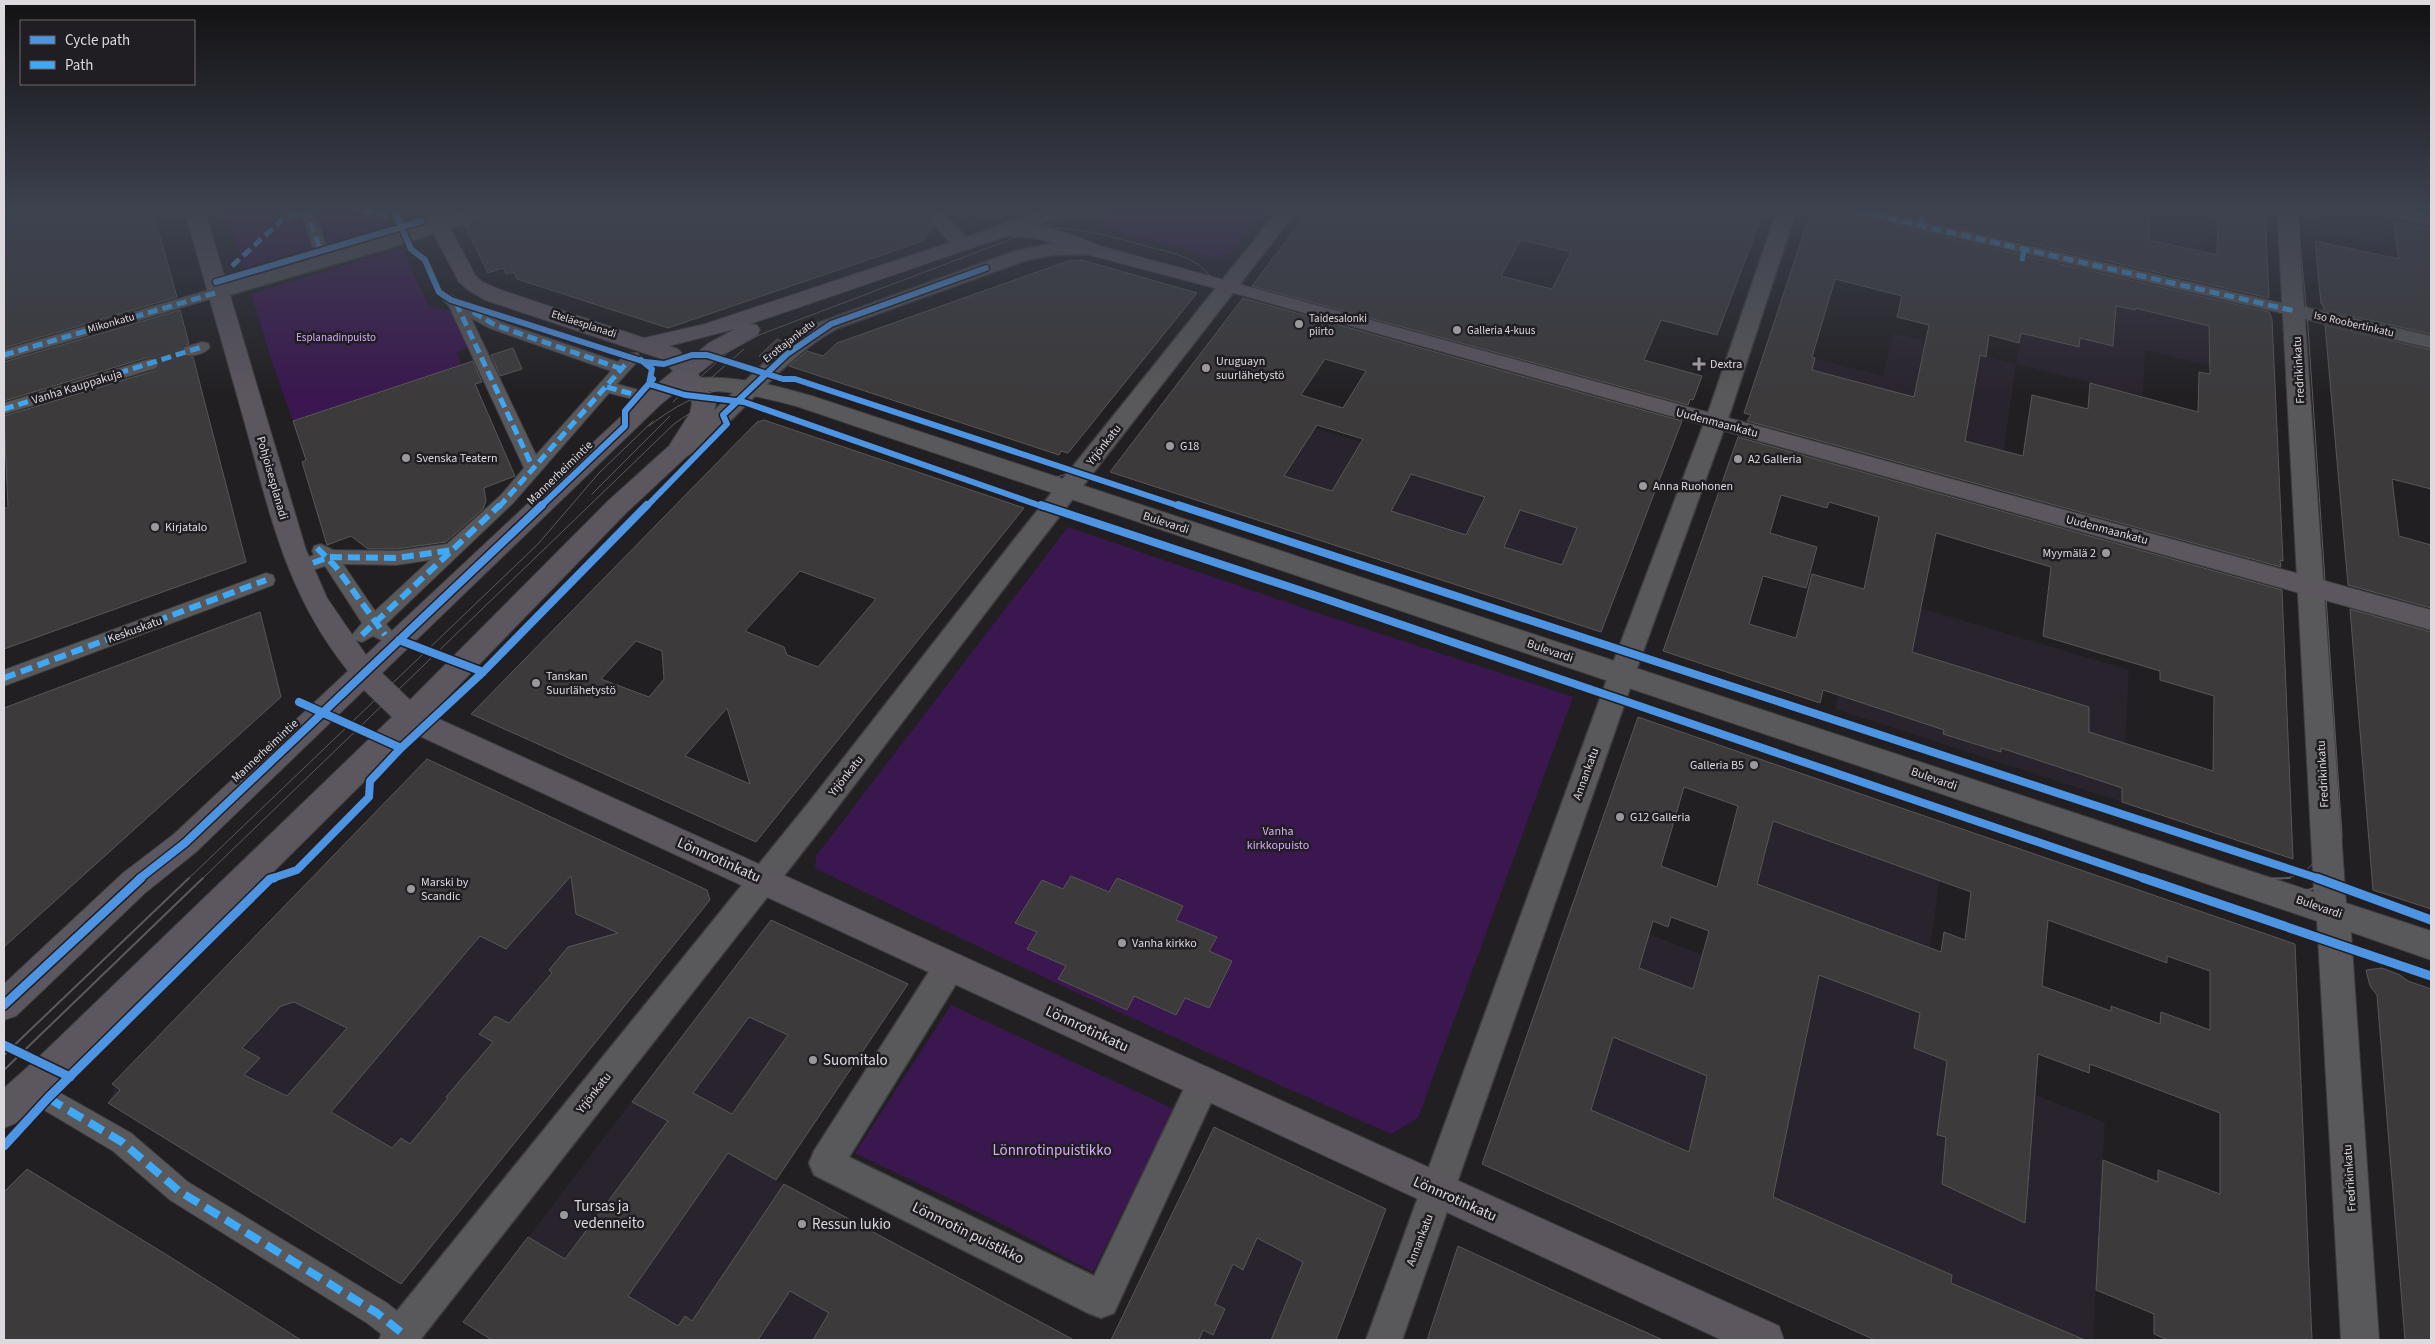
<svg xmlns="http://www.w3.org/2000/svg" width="2435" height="1344" font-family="'Source Sans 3',sans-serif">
<rect width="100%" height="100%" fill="#211f22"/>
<!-- built -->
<path fill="#29232d" d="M954,208h69l-52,18z
M2150,208l56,1v71l-59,-14z
M2317,208l63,12 4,25 -65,-14z
M2031,263l179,41v62l-65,-16 -2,46 -127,-32 -17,119 -232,-137 116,30 10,-43 123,31z
M1285,419l356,108 -40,105 -376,-123z
M1873,547l57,17 -9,44 208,62 -7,132 -287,-93z
M427,759l280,131 3,10 -309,384 -292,-181 6,-17 -3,-2z
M1786,769l162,55 -33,224 190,74 -12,218h-218l-393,-176 89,-260 166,64z
M771,920l137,64 -131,196 297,160h-582l-29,-18z
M1214,1127l172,82 -50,131h-225z"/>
<!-- green -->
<path fill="#3a174f" d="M225,208h157l7,17 -145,43z
M1125,208h141l-35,45 -15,5 -115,-31 -1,-10z
M402,248l27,58 24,5 17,36 -13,5 4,13 -168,56 -20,-56 -22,-71z
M1068,527l247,85 258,85 -155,421 -27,16c-194,-85 -386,-173 -576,-266l1,-12z
M951,1005l223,104 -81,163 -99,-52 -139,-67z"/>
<!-- building -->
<path fill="#3c3a3b" stroke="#585756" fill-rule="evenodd" d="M4,208h148l25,89 -173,51z
M503,208h414l16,18 -10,15 -255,87 -151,-49 -3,-7 -8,2 -3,-6 -15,5 -24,-48 36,-11z
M1311,208h454l-48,127 -56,-15 -17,40 58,16 -9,24 -3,-1 -2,6 -436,-119zM1521,240l50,12 -19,37 -51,-13z
M1812,208h23l9,6 425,98 3,7 11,242 -3,-1 1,7 -534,-146 4,-6 -7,-2zM1835,279l67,17 -5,21 32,8 -15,72 -102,-27 3,-12 -3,-1zM2116,306l19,4v-2l74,18 1,48 -11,-2 -1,40 -108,-29 -2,26 -56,-14 -9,61 -58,-15 15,-86 6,2 3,-22 30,8 2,-10 58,14 1,-9 33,8z
M1874,208h276l-1,32 68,15 1,-47h47l4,90z
M2393,221l38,8v105l-107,-24 -1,-6h-2l-6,-63 84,18z
M1082,260l115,33 -129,160 -7,-2 -2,4 -270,-89 18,-15 16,5 14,-13 231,-82z
M1243,298l439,123 -81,211 -491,-160zM1325,359l41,12 -23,37 -42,-13zM1317,425l46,14 -31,52 -48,-15zM1411,474l74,23 -19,38 -75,-24zM1520,510l57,18 -15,37 -58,-18z
M180,310l9,34 -6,2 -2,6 4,5h8l53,205 -242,87v-141h4l-4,-92 153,-46 3,-5 -2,-6 -9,-2 -145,44v-39z
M2325,325l106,25v139l-39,-10 7,57 32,9v63l-83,-23z
M777,339l9,4 -20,16 -7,-3z
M513,348l9,21 -22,7 -9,-21z
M473,361l9,21 -7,2 40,92 -31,12 2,13 -3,8 -37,33 -50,7h-28l-17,-13 -24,9 -25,-83 4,-2 -13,-39z
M764,420l260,88 -268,334 -285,-128 286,-292zM800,571l76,28 -58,68 -31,-12 -3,-8 -39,-16zM636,641l26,10 2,28 -15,18 -48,-18zM727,708l23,76 -65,-28z
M1738,437l544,153 11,269 -171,-57v-14l-121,-40v4l-58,-18 1,-4 -121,-40 -3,13 -157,-52zM1781,495l46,13 2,-6 50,15 -15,72 -52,-15 -16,64 -47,-14 14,-48 43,12 11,-41 -47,-14zM1936,533l115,34 -8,69 117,35v9l54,16 -1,75 -124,-39v-25l-177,-55z
M2350,609l81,23v277l-58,-19z
M260,612l21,85 -277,250v-239z
M1638,717l657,227 17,396h-144l-14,-6v-20l-58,-24 7,-130 55,22v-12l62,24v-81l-130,-49 -1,9 -51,-19 -13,169 -83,-39 4,-47 -9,-2 10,-74 -33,-13 6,-35 -101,-38 -46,222 179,78 -1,8 134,57h-210l-393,-176zM1684,787l54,19 -21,81 -56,-21zM1773,821l198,71 -6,48 -21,-8 -3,20 -184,-68zM1671,917l38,14 -16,58 -54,-21 14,-47 15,6zM2048,920l119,43v-7l43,15v59l-49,-18 -1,12 -49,-18v5l-69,-25zM1613,1037l94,39 -18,76 -98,-42z
M427,759l280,131 3,10 -309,384 -293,-181 12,-13 -8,-6zM571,876l5,38 42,19 -50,14 -19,23 3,3 -43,50 -14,-7 -16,18 14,8 -47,55 2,1 -38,46 -9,-6 -9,10 -61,-36 149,-176 26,13zM294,1002l53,26 -60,68 -43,-21 16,-17 -18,-10 39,-42z
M1071,876l38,16 8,-14 66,28 -7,14 41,17 -8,14 23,10 -23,47 -24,-10 -9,17 -42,-19 -7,14 -69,-31 8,-13 -39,-17 10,-17 -22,-9 27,-43 21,9z
M771,920l137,64 -132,196 -48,-27 -100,143 50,30 7,-10 7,5 92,-137 290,156h-261l16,-27 -39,-22 -32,49h-266l-29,-18 65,-85 37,22 103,-138 -36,-19zM749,1017l39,18 -56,79 -39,-21z
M2382,968l18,7 8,6 23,8v351h-26l-28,-345 -7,-9 -4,-16z
M1214,1127l172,82 -50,131h-65l32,-78 -46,-24 -14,32 -10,-6 -18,40 10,5 -12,26 -10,-5 -4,10h-88z
M27,1169l148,91 126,80h-297v-148z
M1458,1246l103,48 102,46h-236z"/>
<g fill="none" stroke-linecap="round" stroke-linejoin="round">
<!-- pedestrian-tunnel -->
<path stroke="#3d3b3e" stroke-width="16" stroke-dasharray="16 8" stroke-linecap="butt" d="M150,364l41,-13"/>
<defs>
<path id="pedestrian" d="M295,208h20l11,38 -2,3 -5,1 -7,-4 -10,-30 -14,5 -7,-4z
M1837,208h27l431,98 8,5 -8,5 -451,-104z
M219,287l5,2 3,3 -3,3 -220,65v-10z
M451,295l50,27 117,40 8,-9h12l2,4 -2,4 -21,23 25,7 2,4 -2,4 -6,1 -27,-7 -96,110 -127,121 9,11 -3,5 -7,2 -12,-6 -11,6 -7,-2 -3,-5 10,-12 -37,-57 -12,4 -7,-2 -2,-5 2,-5 8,-3 -2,-4 2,-5 7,-2 12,6 63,1 51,-7 54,-49 23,-27 -75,-162 -6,-6zM471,318l18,10 122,43 -75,84zM430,560l-55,51 -32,-47 53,1z
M202,342l6,1 2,4c-5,7 -17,10 -25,8l-2,-4 2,-4z
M150,359l6,1 2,4 -2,4 -152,46v-11z
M266,573l7,2 2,5 -2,5 -269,101v-16z
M48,1086l83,47 57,49 199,121 25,20 4,10 -3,7h-24l-22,-17 -197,-123 -57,-49 -74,-44 -4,-9 4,-9z"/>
<path id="minor" d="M472,208h29l-2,4 -106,35 -167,49 -7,2 -7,-2 -3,-4 3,-4 167,-49z
M919,208h20l30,32 3,4 -3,4 -7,2 -7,-2z
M1046,208h28l-2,4 -63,23h-14l-3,-4 3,-4z
M1280,208h19l-268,345 -201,264 -410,523h-41l5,-13 426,-526 203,-260z
M1778,208h19l-66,202 -95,261 -234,669h-36l244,-669 99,-261z
M2383,208h26l22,5v12l-47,-11z
M1054,243l46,3 3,4 -3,4 -46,1 -27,5 -189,68c-40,21 -73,59 -105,90 -14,13 -31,31 -48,39 -6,2 -9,1 -15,-1l-3,-5 3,-5 32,-24 63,-60 45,-36 205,-75z
M2295,305l136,31v12l-143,-33 -3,-4 3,-4z
M950,952l11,4 4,10 -4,10 -112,181 245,119 98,-204 12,-5 12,5 4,11 -106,230 -13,5 -13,-5 -274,-138 -5,-12 5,-12 125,-195z"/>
<path id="tertiary" d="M2277,208h20l49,695 85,28v29l-80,-28 28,408h-38l-24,-419 -1521,-515c-30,-8 -60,-15 -91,-15 -16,0 -32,7 -46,3l-3,-5 3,-5c53,-14 102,-3 153,12l1502,496z"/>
<path id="primary" d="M184,208h20l102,342 21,48 39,57 278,-260 29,-24 -11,-12 -177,-59 -17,-10 -9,-8 -39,-74h20l35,67 7,7 19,8 143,48 61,-14 297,-99c34,-2 68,7 98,21l1331,364v20l-1190,-335 -155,-41c-26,-11 -53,-19 -82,-17l-254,87 7,1 3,5 -3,5 -32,18 -27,21 18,29 -3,13 -10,11 -17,30 -60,56 -196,202 1349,611 5,14h-62l-1309,-607 -349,347 -48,43 -12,5v-40l36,-32 352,-339 -28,-27 -168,162 -51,41 -129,123 -12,4v-36l119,-111 51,-39 174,-163c-62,-78 -77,-154 -103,-247 -20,-72 -41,-144 -61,-216zM735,329l-26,14 -21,17 -10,-11 -9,-3zM683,386l9,17 -2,10 -21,33 -61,55 -198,199 -28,-27 278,-268z"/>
</defs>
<!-- pedestrian casing -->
<use href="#pedestrian" stroke="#3c3b3d" stroke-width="2"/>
<!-- minor casing -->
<use href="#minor" stroke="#3c3b3d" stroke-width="3"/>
<!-- tertiary casing -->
<use href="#tertiary" stroke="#3c3b3d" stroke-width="2"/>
<!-- primary casing -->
<use href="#primary" stroke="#3c3b3d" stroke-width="2"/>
<!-- pedestrian -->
<use href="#pedestrian" fill="#59585a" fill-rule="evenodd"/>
<!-- minor -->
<use href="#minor" fill="#59585a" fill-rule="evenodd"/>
<!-- tertiary -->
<use href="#tertiary" fill="#59585a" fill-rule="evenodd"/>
<!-- primary -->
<use href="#primary" fill="#5c565f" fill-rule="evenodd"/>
<!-- tram-far1 -->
<path stroke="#5c5a5d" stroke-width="1" d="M2297,208l11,119 34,508 -3,23 -10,21
M1087,216l22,-8
M1047,229c36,-2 68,9 102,18 16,4 32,7 47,16 8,5 16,14 19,23 4,13 -7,25 -13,35l-106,135 -20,15 -26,8
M703,385l41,-36
M673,402l55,-50 31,-17 334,-127
M649,426c50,-39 89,-47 150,-30
M918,436l1330,443
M592,494l78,-78
M188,879l350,-335 61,-71 54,-52
M202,879l472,-455c40,-29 69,-34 117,-24l1425,479
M2280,879c34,-4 41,-23 46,-53l-39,-618"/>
<!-- tram -->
<path stroke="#5c5a5d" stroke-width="2" d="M2213,878l218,73
M2244,878l187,62
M2263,879l27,-1
M2295,894l23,-7 12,-9
M4,1055l185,-177
M4,1070l199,-192"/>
<!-- quiet-far2 -->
<path stroke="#3fa9f5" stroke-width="5" stroke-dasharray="10 5" stroke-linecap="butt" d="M306,208l13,38
M348,208l50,10
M1844,208l451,103
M1920,226l2,-11
M2022,261l2,-12
M232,266l51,-47 25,-11
M456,303l77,165
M473,312l22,13 127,44
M4,355l215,-63
M607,387l29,8
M4,409l198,-62
M499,507l133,-150"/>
<!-- quiet-far1 -->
<path stroke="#3fa9f5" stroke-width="6" stroke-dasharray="12 6" stroke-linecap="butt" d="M317,548l19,19 49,68
M313,563l16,-6 67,1 57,-8
M362,635l138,-130
M4,678l262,-98"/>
<!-- quiet -->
<path stroke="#3fa9f5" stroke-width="8" stroke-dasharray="16 8" stroke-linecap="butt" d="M48,1098l74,44 57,49 198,122 25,20"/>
<defs>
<path id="cycleway-far2" d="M393,208l18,41 14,11 14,32 12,8 194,62 19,2 28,-9h15l76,24h12l387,128
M216,282l206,-61
M641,360l11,9 -3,15 36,11 59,7 300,105
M540,507l85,-81v-15l28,-32
M646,507l81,-83 -4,-9 64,-61 44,-30 155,-56"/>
<path id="cycleway-far1" d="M1041,505l282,93 823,281
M1178,505l1142,374
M399,640l84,32
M299,702l102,46
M139,879l46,-36 357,-338
M270,879l27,-9 72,-73 1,-16 31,-33 82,-76 164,-167"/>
<path id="cycleway" d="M2143,878l288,98
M2317,878l114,42
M4,1005l137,-127
M4,1045l66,32
M4,1146l44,-48 222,-219 4,-1"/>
</defs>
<!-- cycleway-far2 casing -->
<use href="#cycleway-far2" stroke="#211e23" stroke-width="9"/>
<!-- cycleway-far1 casing -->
<use href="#cycleway-far1" stroke="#211e23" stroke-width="11"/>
<!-- cycleway casing -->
<use href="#cycleway" stroke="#211e23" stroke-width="12"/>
<!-- cycleway-far2 -->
<use href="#cycleway-far2" stroke="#4d94e3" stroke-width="6"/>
<!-- cycleway-far1 -->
<use href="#cycleway-far1" stroke="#4d94e3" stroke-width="8"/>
<!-- cycleway -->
<use href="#cycleway" stroke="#4d94e3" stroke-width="9"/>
</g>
<!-- sky -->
<linearGradient id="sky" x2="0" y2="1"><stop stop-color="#121113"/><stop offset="0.53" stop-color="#3d424f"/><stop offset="1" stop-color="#3d424f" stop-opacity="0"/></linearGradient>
<rect width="2435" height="396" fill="url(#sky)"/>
<!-- markers -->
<g fill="#9b999c" stroke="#211e23" stroke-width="2">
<circle cx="1299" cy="324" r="5"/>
<circle cx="1457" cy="330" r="5"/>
<path d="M1696.5 356.5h5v5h5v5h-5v5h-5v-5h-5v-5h5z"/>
<circle cx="1206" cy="368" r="5"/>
<circle cx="1170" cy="446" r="5"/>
<circle cx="406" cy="458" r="5"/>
<circle cx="1738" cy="459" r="5"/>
<circle cx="1643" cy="486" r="5"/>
<circle cx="155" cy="527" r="5"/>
<circle cx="2106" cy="553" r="5"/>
<circle cx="536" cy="683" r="5"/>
<circle cx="1754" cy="765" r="5"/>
<circle cx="1620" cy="817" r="5"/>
<circle cx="411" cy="889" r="5"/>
<circle cx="1122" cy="943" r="5"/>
<circle cx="813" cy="1060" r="5"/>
<circle cx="564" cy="1215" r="5"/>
<circle cx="802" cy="1224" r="5"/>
</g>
<g text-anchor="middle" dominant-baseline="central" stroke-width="5" stroke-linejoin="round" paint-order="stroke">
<!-- far-poi labels -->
<g font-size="11" fill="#dcdade" stroke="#211e23" text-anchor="start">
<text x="1309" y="318">Taidesalonki<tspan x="1309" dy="13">piirto</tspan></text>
<text x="1467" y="330">Galleria 4-kuus</text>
</g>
<!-- far-street labels -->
<g font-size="11" fill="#dcdade" stroke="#211e23">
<text transform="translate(111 323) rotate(-16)">Mikonkatu</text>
<text transform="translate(584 324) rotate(18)">Eteläesplanadi</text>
<text transform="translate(2354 324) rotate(13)">Iso Roobertinkatu</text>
<text transform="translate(789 341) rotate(-38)">Erottajankatu</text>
</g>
<!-- far-park labels -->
<g font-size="11" fill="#d7a9fa" stroke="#211e23">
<text x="336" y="337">Esplanadinpuisto</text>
</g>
<!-- poi labels -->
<g font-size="12" fill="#dcdade" stroke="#211e23" text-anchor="start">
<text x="1216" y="361">Uruguayn<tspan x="1216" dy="14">suurlähetystö</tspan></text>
<text x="1710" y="364">Dextra</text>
<text x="1180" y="446">G18</text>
<text x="416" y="458">Svenska Teatern</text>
<text x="1748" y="459">A2 Galleria</text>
<text x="1653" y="486">Anna Ruohonen</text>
<text x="165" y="527">Kirjatalo</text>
<text x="2096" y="553" text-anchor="end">Myymälä 2</text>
<text x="546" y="676">Tanskan<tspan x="546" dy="14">Suurlähetystö</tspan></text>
<text x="1744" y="765" text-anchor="end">Galleria B5</text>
<text x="1630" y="817">G12 Galleria</text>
<text x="421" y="882">Marski by<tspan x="421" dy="14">Scandic</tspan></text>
<text x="1132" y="943">Vanha kirkko</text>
</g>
<!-- street labels -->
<g font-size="12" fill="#dcdade" stroke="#211e23">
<text transform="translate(2299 370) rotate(-93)">Fredrikinkatu</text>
<text transform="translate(77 387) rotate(-17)">Vanha Kauppakuja</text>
<text transform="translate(1717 423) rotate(15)">Uudenmaankatu</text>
<text transform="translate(1104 445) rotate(-52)">Yrjönkatu</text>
<text transform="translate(560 473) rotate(-44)">Mannerheimintie</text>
<text transform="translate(272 478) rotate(74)">Pohjoisesplanadi</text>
<text transform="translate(1166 523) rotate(18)">Bulevardi</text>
<text transform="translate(2107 530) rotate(15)">Uudenmaankatu</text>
<text transform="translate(135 630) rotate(-20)">Keskuskatu</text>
<text transform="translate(1550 651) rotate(19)">Bulevardi</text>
<text transform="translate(265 751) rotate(-43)">Mannerheimintie</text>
<text transform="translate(1586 774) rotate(-70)">Annankatu</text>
<text transform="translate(2323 774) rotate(-93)">Fredrikinkatu</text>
<text transform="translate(846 776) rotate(-52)">Yrjönkatu</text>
<text transform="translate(1934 779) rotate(19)">Bulevardi</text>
<text transform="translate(2319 907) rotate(19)">Bulevardi</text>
<text transform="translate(594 1093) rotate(-52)">Yrjönkatu</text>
<text transform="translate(2350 1178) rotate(-94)">Fredrikinkatu</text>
<text transform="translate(1420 1240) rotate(-69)">Annankatu</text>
</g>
<!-- park labels -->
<g font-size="12" fill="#d7a9fa" stroke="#211e23">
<text x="1278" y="831">Vanha<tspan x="1278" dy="14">kirkkopuisto</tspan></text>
</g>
<!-- near-street labels -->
<g font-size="15" fill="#dcdade" stroke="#211e23">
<text transform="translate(719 860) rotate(24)">Lönnrotinkatu</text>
<text transform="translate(1087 1029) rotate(25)">Lönnrotinkatu</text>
<text transform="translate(1455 1199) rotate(24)">Lönnrotinkatu</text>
<text transform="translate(968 1233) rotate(26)">Lönnrotin puistikko</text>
</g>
<!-- near-poi labels -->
<g font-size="15" fill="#dcdade" stroke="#211e23" text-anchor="start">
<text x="823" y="1060">Suomitalo</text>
<text x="574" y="1206">Tursas ja<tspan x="574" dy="17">vedenneito</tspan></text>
<text x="812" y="1224">Ressun lukio</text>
</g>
<!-- near-park labels -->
<g font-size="15" fill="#d7a9fa" stroke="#211e23">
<text x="1052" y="1150">Lönnrotinpuistikko</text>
</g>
</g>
<!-- border -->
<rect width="2435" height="1344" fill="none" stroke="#dcdade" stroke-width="10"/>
<!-- legend -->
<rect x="20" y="20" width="175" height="65" fill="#211e23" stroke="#6c696e"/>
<rect x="30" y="36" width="25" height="8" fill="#4d94e3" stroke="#6c696e"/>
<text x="65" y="45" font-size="15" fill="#dcdade">Cycle path</text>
<rect x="30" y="61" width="25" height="8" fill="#3fa9f5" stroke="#6c696e"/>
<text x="65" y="70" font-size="15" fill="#dcdade">Path</text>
</svg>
